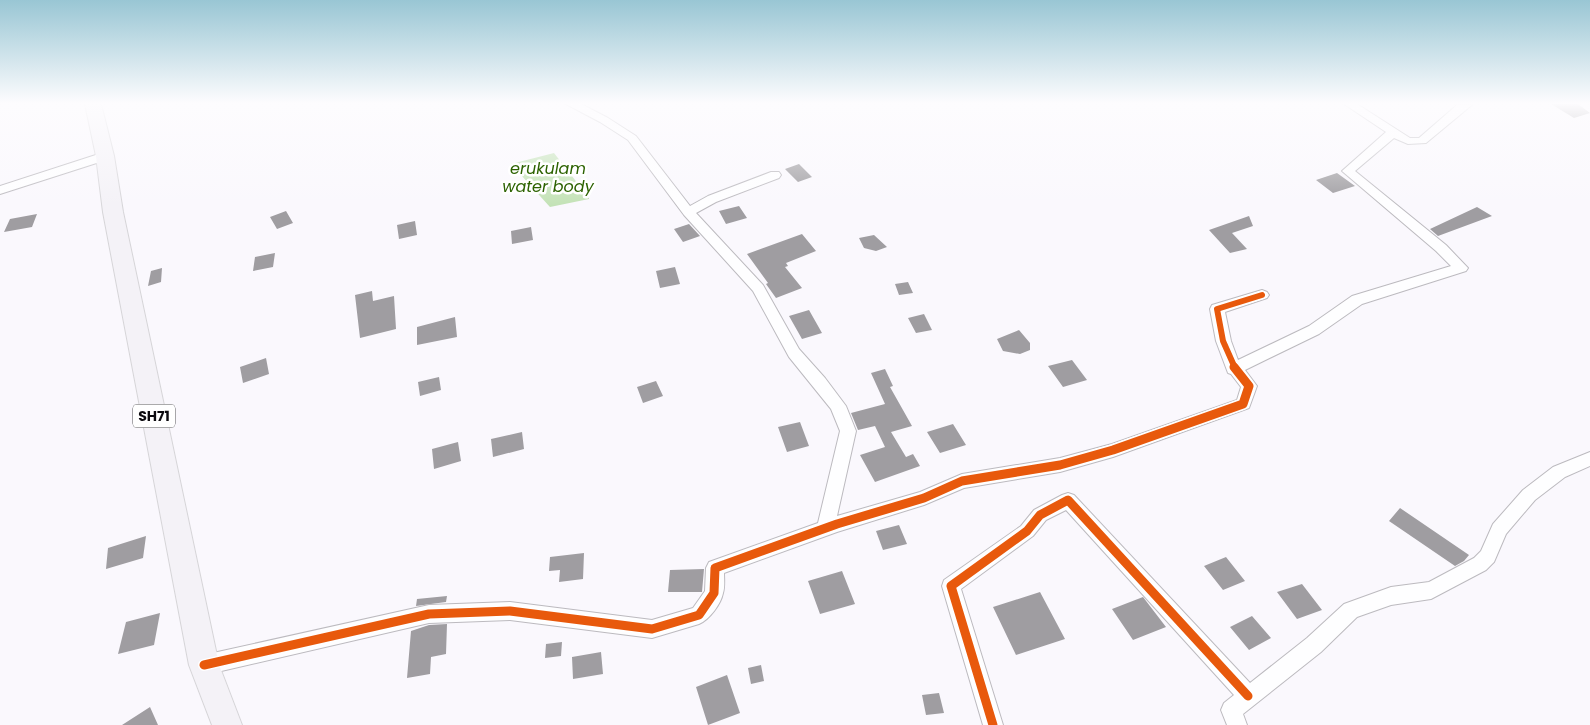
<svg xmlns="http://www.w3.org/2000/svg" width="1590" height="725" font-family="Poppins,sans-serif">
<rect width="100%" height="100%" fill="#faf8fd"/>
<!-- water -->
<path fill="#c3e2b6" d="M554,153l35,45v1l-39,8 -39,-43z"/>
<!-- building -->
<path fill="#9f9da1" d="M1551,104h27l12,9 -16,5z
M799,164l13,13 -14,5 -13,-13z
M1337,173l18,13 -22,7 -17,-13z
M739,206l8,12 -21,6 -7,-13z
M1477,207l15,9 -54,20 -8,-7z
M286,211l7,12 -16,6 -7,-12z
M37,214l-5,13 -28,5 6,-13z
M1249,216l4,10 -21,7 15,16 -17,4 -21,-23z
M415,221l2,14 -18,4 -2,-14z
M689,224l11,12 -17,6 -9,-13z
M531,227l2,13 -21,4 -1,-13z
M802,234l14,17 -30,12 2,3 -3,1 17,21 -26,10 -10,-14 2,-1 -21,-29z
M874,235l13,12 -11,4 -12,-3 -5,-10z
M275,253l-2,14 -20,4 2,-14z
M675,267l5,17 -20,4 -4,-17z
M162,268l-1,14 -13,4 3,-15z
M908,282l5,11 -14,2 -4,-11z
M372,291l1,10 21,-5 2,33 -36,9 -5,-43z
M809,310l13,23 -20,6 -13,-23z
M924,314l8,16 -16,3 -8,-15z
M455,317l2,20 -40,8v-18z
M1019,330l11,13v7l-10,4 -17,-3 -6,-12z
M266,358l3,16 -26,9 -3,-16z
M1072,360l15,20 -24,7 -15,-21z
M885,369l8,17 -3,1 22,39 -21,6 15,25 7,-3 7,12 -45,16 -15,-27 25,-8 -10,-21 -17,4 -7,-17 34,-9 -14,-31z
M439,377l2,13 -21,6 -2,-14z
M656,381l7,15 -20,7 -6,-16z
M800,422l9,24 -22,6 -9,-25z
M953,424l13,21 -26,8 -13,-21z
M522,432l2,17 -31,8 -2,-18z
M458,442l3,19 -27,8 -2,-20z
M1400,508l69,47 -5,6 -9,5 -66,-45z
M899,525l8,19 -24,6 -7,-19z
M146,536l-3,22 -37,11 2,-21z
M584,553l-1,26 -24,3 1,-12 -11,1 1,-14z
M1226,557l19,24 -22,9 -19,-24z
M704,569l-2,23h-34l2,-22z
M842,571l13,33 -35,10 -12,-33z
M1302,584l20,26 -25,9 -20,-27z
M1040,592l25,47 -49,16 -23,-48z
M447,596l-1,6 -30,4 1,-7z
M1143,597l23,30 -33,13 -21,-31z
M160,613l-6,32 -36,9 8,-32z
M1252,616l19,22 -22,12 -19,-23z
M447,624l-1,30 -15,3 -1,17 -23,4 4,-47 18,-6z
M562,642l-1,14 -16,2 1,-14z
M601,652l2,22 -30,5 -1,-22z
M761,665l3,16 -13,3 -3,-16z
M727,675l13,38 -32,12 -12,-38z
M939,693l5,20 -18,2 -4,-20z
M150,707l8,18h-36z"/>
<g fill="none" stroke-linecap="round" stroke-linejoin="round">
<defs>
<path id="minor" d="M566,104h15l27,14 28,18 54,70 18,-10 63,-24h8l2,3 -2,3 -63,24 -20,11 67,72 36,64 26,29 21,28 10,25 -19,85 83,-24 42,-18 98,-16 52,-14 125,-44 4,-13 -10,-13 -3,-1 -12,-32 -6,-32 2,-4 50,-15 5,2 2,3 -2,3 -42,14 6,29 7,19 71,-34 43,-30 99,-30 -15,-15 -94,-80 44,-39 -42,-28h13l53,34h9l38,-33 16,-1 -47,39 -18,1 -14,-6 -39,33 91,74 22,23 -2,3 -104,33 -43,30 -74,36 12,16 -8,22 -136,49 -53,15 -96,16 -40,17 -87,27 -113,41c0,6 1,14 -1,20 -2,11 -14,27 -24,31l-47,14 -142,-18 -81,3 -225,52 -7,-3 -3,-7 3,-7 7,-3 225,-50 81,-3 142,18 41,-12 12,-17 1,-23 3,-6 109,-39 22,-92 -9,-22 -42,-52 -36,-66 -69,-76 -56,-75 -28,-18z
M105,152l4,1 2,3 -2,3 -109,35v-8z
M1590,452v14l-25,11 -30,23 -29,34 -12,28 -8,8 -55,29 -40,6 -34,12 -36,35 -78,62 4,11h-20l-6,-15 3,-7 10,-8 -168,-185 -20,10 -13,16 -72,53 42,136h-20l-41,-139 2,-6 77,-54 13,-16 28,-15 6,-2 6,2 176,188 57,-45 37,-34 47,-17 38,-5 45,-24 7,-7 12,-27 30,-34 30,-23z"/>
<path id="primary" d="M85,104h16l13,52 9,56 96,453 23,60h-30l-23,-60 -86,-453 -7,-56z"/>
</defs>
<!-- minor casing -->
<use href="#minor" stroke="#bcbabf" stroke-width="2"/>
<!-- primary casing -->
<use href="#primary" stroke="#d6d5d8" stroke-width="2"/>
<!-- minor -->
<use href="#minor" fill="#fefeff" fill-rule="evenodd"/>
<!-- primary -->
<use href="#primary" fill="#f4f2f7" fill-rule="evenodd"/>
<defs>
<path id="cycleway-far1" d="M1235,368l-12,-27 -6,-32 45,-14"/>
<path id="cycleway" d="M204,665l225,-51 81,-3 142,18 47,-14 15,-22 1,-25 122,-44 87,-26 38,-17 98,-16 53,-15 130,-46 6,-18 -15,-19
M993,725l-42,-139 76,-55 13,-16 28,-15 180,196"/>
</defs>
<!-- cycleway-far1 casing -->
<use href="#cycleway-far1" stroke="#fff" stroke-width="9"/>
<!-- cycleway casing -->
<use href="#cycleway" stroke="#fff" stroke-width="12"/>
<!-- cycleway-far1 -->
<use href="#cycleway-far1" stroke="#e8590c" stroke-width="6"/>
<!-- cycleway -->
<use href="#cycleway" stroke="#e8590c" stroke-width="9"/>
</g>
<!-- sky -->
<linearGradient id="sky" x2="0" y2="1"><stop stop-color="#99c6d4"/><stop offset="0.5" stop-color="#fdfcfe"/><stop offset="1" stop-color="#fdfcfe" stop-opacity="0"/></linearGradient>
<rect width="1590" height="206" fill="url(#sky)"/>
<g text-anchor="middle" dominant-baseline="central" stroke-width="5" stroke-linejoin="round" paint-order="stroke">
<!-- shield labels -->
<rect fill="#fff" stroke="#555457" stroke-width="1" x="133" y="404.5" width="42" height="23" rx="4"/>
<g font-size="14" font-weight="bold" fill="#0c0a0f">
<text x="154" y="416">SH71</text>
</g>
<!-- water labels -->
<g font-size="16" font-style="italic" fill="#2c6200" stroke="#fff">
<text x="548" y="168">erukulam<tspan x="548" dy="18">water body</tspan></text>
</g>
</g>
</svg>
